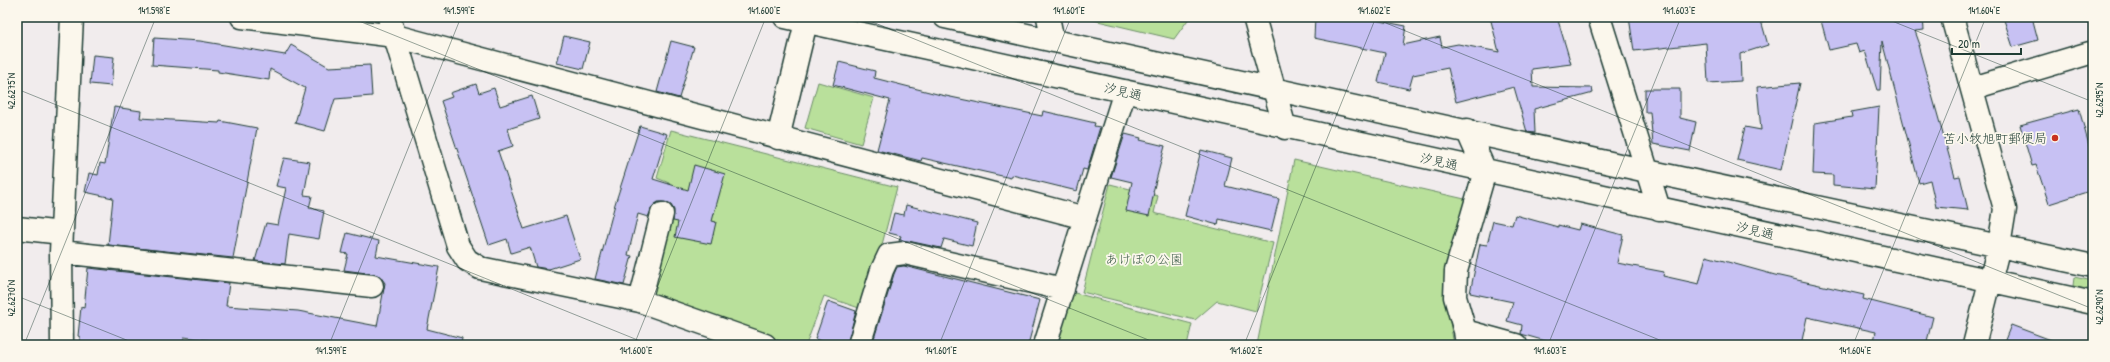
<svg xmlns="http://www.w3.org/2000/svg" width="2110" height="362" font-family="'Patrick Hand','Klee One',sans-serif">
<rect width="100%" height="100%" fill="#f1eced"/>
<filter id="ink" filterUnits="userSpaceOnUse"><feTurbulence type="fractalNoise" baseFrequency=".025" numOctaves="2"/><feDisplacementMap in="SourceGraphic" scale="8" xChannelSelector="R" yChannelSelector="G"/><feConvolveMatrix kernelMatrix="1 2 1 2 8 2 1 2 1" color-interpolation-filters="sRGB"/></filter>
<g filter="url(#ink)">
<!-- green -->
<path fill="#b9e09b" stroke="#6c8e68" d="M1081,17h109l-16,22z
M818,82l56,16 -13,46 -56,-16z
M671,130l226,57 -32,123 -41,-14 -18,49h-15l-137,-52 19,-91 -7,-3 3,-16 -12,-5z
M1294,160l175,40 -24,93 9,52h-197z
M1110,184l48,12 -4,17 119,30 -17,68 -39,-10 -22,19 -113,-28z
M2074,277l19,4v10l-20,-5z
M1071,292l121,32 -5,21h-133z"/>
<!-- building -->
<path fill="#c7c1f3" stroke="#1f3d34" d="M1315,17h44l47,9 -3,19 37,-8 2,10 16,-3 41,8 -9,-35h67l14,47 -39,5 1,18 59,1 1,5 -59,16 1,24 -8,-1 -13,-45 -58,15 -8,-34 -35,7 -4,14 -31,-7 7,-29 -71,-15z
M1629,17h131l8,28 -28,9 1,27 -33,2 -2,-40 -72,8z
M1820,17h103l1,13 -9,1 5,14h-2l37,132 5,-1 8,34 -32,-3 -6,-27 -11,3 -37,-142 -2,49h-3l-12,-39 -6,2 -3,-9 -27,6z
M2003,17h29l6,23 -25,7z
M564,36l26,6 -7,27 -26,-6z
M154,38l46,3 85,14 6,-10 38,22 41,-2 2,31 -37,3 -10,32 -30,-8 10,-35 -35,-19 -1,11 -51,-8v-2l-66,-5z
M671,41l23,6 -15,51 -22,-6z
M93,55l21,2 -3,29 -21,-2z
M839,62l36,9 -1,7 67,17 101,21 1,-5 52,12 -1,3 6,1 -13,43 -4,-1 -6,22 -65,-16 -1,3 -89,-20 -1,3 -44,-11 13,-50 -57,-15z
M1800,83l-19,87 -44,-10 8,-33 16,3 -4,-43z
M476,84l3,9 15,-5 6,18 32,-10 7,23 -31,10 5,17 -15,5 26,78 42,-13 14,43 -31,10 -13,-2 -6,-20 -19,6 -4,-14 -18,6 -48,-144 11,-4 -2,-4z
M1645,89h35v29l16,4 -6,29 -37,-7 -3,-32h-5z
M114,107l27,4 -1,7 79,5 1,-2 37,7 -24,130 -125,-13 5,-47 -28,-6 4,-19 9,2 2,-12 5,1z
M1879,107l-4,82 -42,-4v-10l-20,-1 2,-51 37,-6 -1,-5z
M2079,109l11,40h3v41l-44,14 -13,-39 -4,1 -12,-41z
M640,126l27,8 -14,45 35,11 6,-25 31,9 -13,47 4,1 -5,22 -36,-7 3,-15 -5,-1 1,-11 -3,-5 -6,-3h-7l-5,4 -5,11 -10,-3 -10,41 4,1 -8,29 -29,-6 20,-75z
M1125,134l16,4 -1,2 25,6 -12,46h1l-5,24 -23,-5 6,-29 -21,-5z
M1201,150l31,8 -7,28 54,13 -8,32 -52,-12 -1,6 -33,-9z
M284,158l26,4 -6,33 8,1 -3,12 15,3 -5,28 -30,-5 -4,30 -30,-3 11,-38 12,2 8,-37 -10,-2z
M906,205l71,18 -5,23 -28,-7 -3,9 -33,-7h-9l2,-5 -12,-3 5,-20 10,2z
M1515,215l43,12v-2l20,5 2,-6 43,11 -6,28 47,9 -1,4 36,8 7,-28 69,19 89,20 -1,4 70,18 -7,28h-53l3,-13 -69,-15 -6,28h-228l-23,-5 -1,2 -28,-8 1,-9 -15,-4 6,-19 -43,-9 10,-49 7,1 6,-24 19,4z
M347,233l32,8 -3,15 63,11 -12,62 35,9 -1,7h-218l-59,-8v8h-105l1,-8 -2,-1 3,-29 3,1 4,-40 141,15 -3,23 72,5 79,15 8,-43 -5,-7 -6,-2 -30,-4 4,-16 -6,-1z
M904,266l136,34 -12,45h-156l22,-71 3,-7z
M828,301l28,10 -9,34h-15l-17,-6z
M2011,325l48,18v2h-56z"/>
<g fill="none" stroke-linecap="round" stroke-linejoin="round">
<defs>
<path id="minor" d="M242,17l153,19 690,182
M389,17l69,229 9,14 13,8 160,33 125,44
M785,17l1308,286
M945,17l702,154 446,95
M1048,17l5,24
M1254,17l31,111
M1599,17l60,192
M1952,17l53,192 -6,37 -25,99
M1973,88l120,-36
M778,138l28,-116v-5
M17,228l45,5
M61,252l311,34
M640,301l22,-87
M1465,331l51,14
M62,345l-1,-93 11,-235
M859,345l23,-75 7,-15 16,-2 158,36
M1045,345l80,-254
M1467,345l-2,-14 -10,-34 1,-26 29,-100 -18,-41"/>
</defs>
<!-- minor casing -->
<use href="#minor" stroke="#1f3d34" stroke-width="25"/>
<!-- minor -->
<use href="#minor" stroke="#fbf7ec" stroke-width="22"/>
</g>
</g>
<!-- ticks -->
<path fill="none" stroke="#1f3d34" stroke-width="1" stroke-opacity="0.45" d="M349,17l812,328M860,17l812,328M1371,17l722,292M1882,17l211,85M17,89l633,256M17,296l122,49M24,345l132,-328M329,345l132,-328M634,345l132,-328M939,345l132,-328M1244,345l132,-328M1548,345l133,-328M1853,345l133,-328"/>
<!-- markers -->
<circle fill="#c8321e" stroke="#fbf7ec" stroke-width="1.5" cx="2055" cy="138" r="4"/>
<g text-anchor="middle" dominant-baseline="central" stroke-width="3.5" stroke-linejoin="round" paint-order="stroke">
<!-- street labels -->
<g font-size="13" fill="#1f3d34" stroke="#fbf7ec">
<text transform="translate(1123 91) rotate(13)">汐見通</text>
<text transform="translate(1439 161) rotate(12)">汐見通</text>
<text transform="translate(1755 230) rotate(13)">汐見通</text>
</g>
<!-- poi labels -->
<g font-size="13" fill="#1f3d34" stroke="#fbf7ec" text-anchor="end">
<text x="2047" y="138">苫小牧旭町郵便局</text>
</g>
<!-- park labels -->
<g font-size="13" fill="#3e5e49" stroke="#fbf7ec">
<text x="1144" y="259">あけぼの公園</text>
</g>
</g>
<!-- margin -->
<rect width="2110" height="362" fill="none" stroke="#fbf7ec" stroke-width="44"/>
<!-- scale -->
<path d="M1952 48v6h69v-6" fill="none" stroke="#1f3d34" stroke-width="2"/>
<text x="1958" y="48" font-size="12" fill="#1f3d34" stroke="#fbf7ec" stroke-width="3" paint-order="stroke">20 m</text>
<rect x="22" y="22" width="2066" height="318" fill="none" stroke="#1f3d34" stroke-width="1.5"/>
<g font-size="10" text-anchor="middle" fill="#1f3d34">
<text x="154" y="14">141.598°E</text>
<text x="459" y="14">141.599°E</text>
<text x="764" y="14">141.600°E</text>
<text x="1069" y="14">141.601°E</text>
<text x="1374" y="14">141.602°E</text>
<text x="1679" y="14">141.603°E</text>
<text x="1984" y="14">141.604°E</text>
<text transform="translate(11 91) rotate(-90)" y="4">42.6275°N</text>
<text transform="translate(2099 100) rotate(-90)" y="4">42.6295°N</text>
<text transform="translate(11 298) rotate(-90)" y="4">42.6270°N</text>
<text transform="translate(2099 307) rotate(-90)" y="4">42.6290°N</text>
<text x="331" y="354">141.599°E</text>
<text x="636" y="354">141.600°E</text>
<text x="941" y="354">141.601°E</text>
<text x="1246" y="354">141.602°E</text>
<text x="1550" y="354">141.603°E</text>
<text x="1855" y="354">141.604°E</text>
</g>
</svg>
